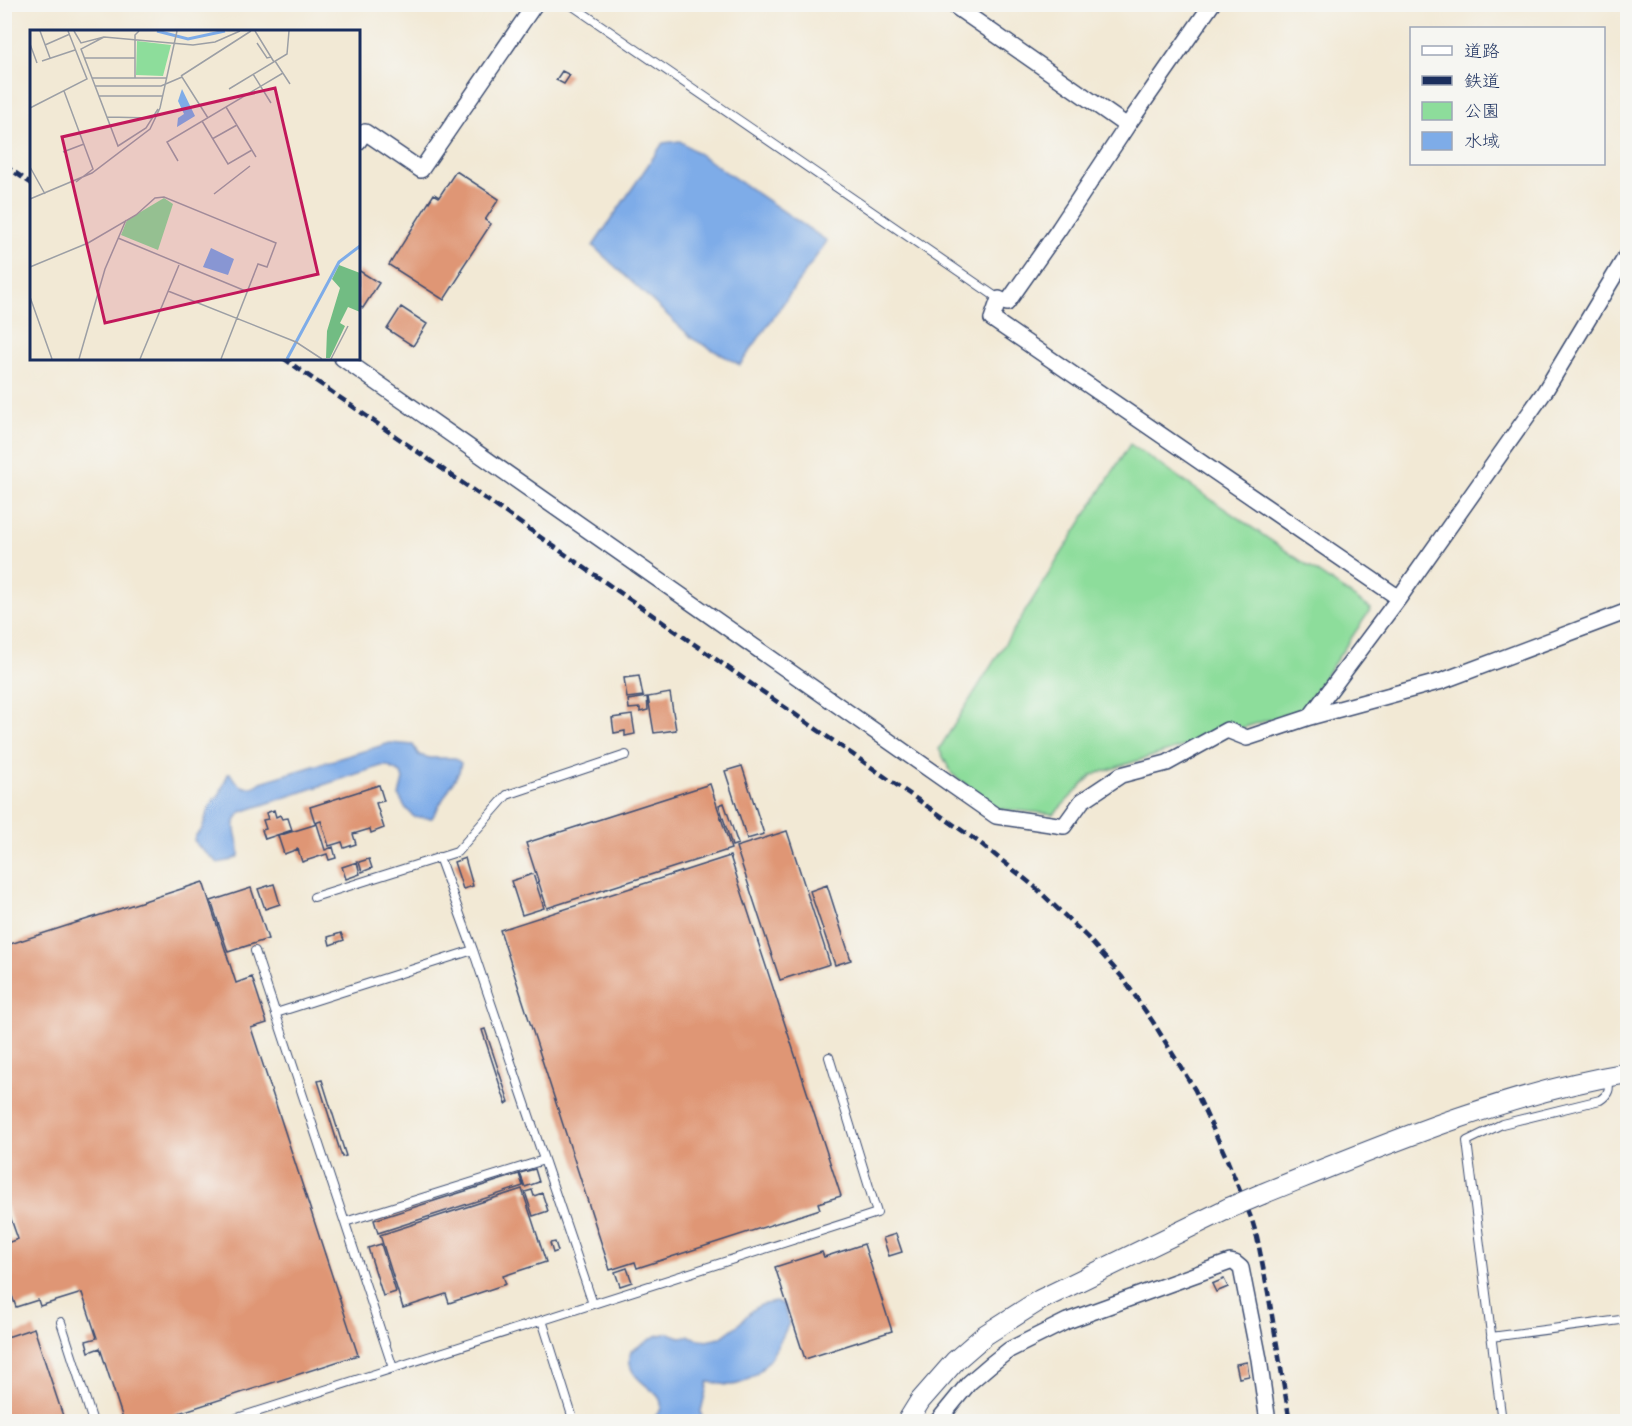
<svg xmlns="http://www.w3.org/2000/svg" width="1632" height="1426" font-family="'Indie Flower','Klee One',sans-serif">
<rect width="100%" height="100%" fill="#f6f6f2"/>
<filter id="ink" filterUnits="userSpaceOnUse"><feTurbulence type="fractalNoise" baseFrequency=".0167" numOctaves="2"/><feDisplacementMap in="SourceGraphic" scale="12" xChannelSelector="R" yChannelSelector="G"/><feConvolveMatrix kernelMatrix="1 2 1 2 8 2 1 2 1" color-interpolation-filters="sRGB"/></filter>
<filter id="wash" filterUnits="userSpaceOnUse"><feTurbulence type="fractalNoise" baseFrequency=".008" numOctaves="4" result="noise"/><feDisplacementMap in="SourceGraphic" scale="24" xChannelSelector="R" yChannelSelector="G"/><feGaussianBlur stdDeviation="1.35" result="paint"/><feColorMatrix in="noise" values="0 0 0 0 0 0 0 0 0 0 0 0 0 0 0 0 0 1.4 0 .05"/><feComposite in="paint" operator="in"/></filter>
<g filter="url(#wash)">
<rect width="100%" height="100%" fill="#f2e9d5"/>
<!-- green -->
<path fill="#8ddd9b" stroke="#54867c" stroke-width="1.5" d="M1130,444l241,165 -68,100 -211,66 -38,39 -55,-5 -47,-35 -13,-25z"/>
<!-- water -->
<path fill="#7eace8" stroke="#4c6ea3" stroke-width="1.5" d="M680,141l147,100 -87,124 -47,-26 -100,-93 70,-103z
M390,743l23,2 6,10 11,3h24l7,5 -2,9 -27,46 -18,-1 -9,-10 -6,-11 4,-17 -2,-6 -14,-7h-6l-140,46c-14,14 0,28 -2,44l-7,4 -14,3c-7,-7 -20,-14 -24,-23l2,-5 6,-6 6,-19 6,-11 5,-3 9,-22 2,-1c7,13 18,20 31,9z
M775,1302l8,2 6,19c-11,24 -28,60 -58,62 -9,1 -14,-4 -23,-3l-7,29 1,10h-51c2,-3 7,-7 9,-10 10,-23 -39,-26 -29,-60l25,-15 13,-3 11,4 9,-1 17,5 14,-3 19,-14 13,-14 9,-5z"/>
<g id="blocks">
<!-- building -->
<path fill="#df9675" d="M562,71l8,4 -6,9 -8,-4z
M456,171l43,28 -14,21 6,4 -31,47 2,1 -18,28 -55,-35 45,-71 5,3z
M358,270l21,13 -16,25 -5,-2z
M401,307l26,17 -14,22 -26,-17z
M639,676l4,20 -16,2 -3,-20z
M670,693l6,37 -22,3 -6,-36z
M647,697l1,13 -8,2v-4l-11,1 -1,-9z
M632,715l3,19 -10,2v-5l-11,2 -2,-15z
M742,766l22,68 -17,5 -22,-68z
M710,784l21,65 -184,59 -21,-65z
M379,785l5,16 -8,2 8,25 -13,5 -1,-4 -17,5 3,10 -12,4 -2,-6 -13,4 -8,-25 -6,2 -5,-16z
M724,803l14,41 -6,2 -13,-41z
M274,810l2,7 4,-2 2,4 6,-1 4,12 -27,9 -3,-9 4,-1 -3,-9 5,-1 -2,-6z
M317,824l8,26 8,-3 3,11 -7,2 -2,-6 -25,8 -4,-13 -14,5 -6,-18z
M787,831l43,133 -50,16 -44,-133z
M730,856l111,340 -23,7 2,6 -183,59 -2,-6 -25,8 -110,-340z
M465,858l8,28 -10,3 -9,-27z
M369,859l3,9 -10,4 -3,-10z
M357,862l3,12 -14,5 -4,-12z
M533,874l11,34 -22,7 -11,-34z
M203,882l33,101 16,-6 15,46 -16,5 107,327 -207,67h-27l-24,-74 -11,4 -3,-11 11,-3 -15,-45 -42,13 -2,-6 -22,7 -12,-34v-29l14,-5 -14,-40v-118l4,-1 -4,-12v-122z
M274,884l6,20 -15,5 -7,-20z
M827,885l24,75 -16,5 -25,-74z
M251,888l17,51 -40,13 -17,-51z
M341,933l3,7 -14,5 -2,-8z
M485,1029l24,73 -3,2 -24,-74z
M322,1080l24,76 -4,1 -24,-76z
M535,1169l4,13 -14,5 -5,-14z
M519,1174l4,12 -145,47 -4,-13z
M522,1189l24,73 -43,14 3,8 -57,19 -3,-9 -43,14 -23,-73z
M532,1190l2,6 8,-3 6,18 -15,5 -8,-24z
M896,1234l6,18 -13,4 -6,-18z
M555,1242l3,9 -5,2 -3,-10z
M381,1244l15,48 -13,4 -15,-48z
M864,1244l28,87 -87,28 -30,-92 47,-15 2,5z
M627,1268l5,14 -12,4 -5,-14z
M1224,1279l4,8 -12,5 -4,-8z
M34,1328l12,37 19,57h-61v-84z
M1247,1362l2,14 -10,2 -3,-14z"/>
</g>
</g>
<g filter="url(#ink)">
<use href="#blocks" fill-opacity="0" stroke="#3b4b70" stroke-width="1.5"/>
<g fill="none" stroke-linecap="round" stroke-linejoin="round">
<defs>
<path id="service" d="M570,4l429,295
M439,857l34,93
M314,897l143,-45 50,-57 119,-40
M255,951l138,417
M276,1013l197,-63 120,354
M345,1222l199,-62
M542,1320l32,102
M61,1322l32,100
M1491,1337l137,-18
M943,1414l13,8
M225,1422l652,-209 -48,-156
M1502,1422l-35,-281 35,-17 98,-24c9,-6 10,-11 8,-21"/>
<path id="minor" d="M952,4l175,122
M1212,4l-85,122 -68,103 -52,74 -8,-4 -7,20 407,279
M358,142l7,-10 56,38 114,-166
M342,358l654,458 68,10 18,-25 39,-26 46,-12 60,-33 20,8 63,-21 132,-36 186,-70
M1310,717l89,-119 146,-207 83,-138
M937,1422l32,-39 21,-18 19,-15 58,-29 163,-59 5,1 6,5 18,91 9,63"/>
<path id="tertiary" d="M1262,1194c117,-47 240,-100 366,-121
M907,1422l13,-21 35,-40 30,-26 55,-35 189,-92"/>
</defs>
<!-- service casing -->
<use href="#service" stroke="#3b4b70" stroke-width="10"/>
<!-- minor casing -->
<use href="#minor" stroke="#3b4b70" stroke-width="18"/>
<!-- tertiary casing -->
<use href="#tertiary" stroke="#3b4b70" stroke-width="22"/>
<!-- service -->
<use href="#service" stroke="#fff" stroke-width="8"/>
<!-- minor -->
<use href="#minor" stroke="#fff" stroke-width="15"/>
<!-- tertiary -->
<use href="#tertiary" stroke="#fff" stroke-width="20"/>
<!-- rail -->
<path stroke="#1b2f5e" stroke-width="4.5" stroke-dasharray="9 4.5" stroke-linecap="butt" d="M4,165l28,19
M283,358l697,485 55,44 52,50 35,40 31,45 42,68 31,67 26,63 5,17 11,55 22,130"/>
<defs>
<path id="tertiary-bridge" d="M1229,1208l33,-14"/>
</defs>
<!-- tertiary-bridge casing -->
<use href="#tertiary-bridge" stroke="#3b4b70" stroke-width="22" stroke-linecap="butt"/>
<!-- tertiary-bridge -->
<use href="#tertiary-bridge" stroke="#fff" stroke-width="20"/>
</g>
</g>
<!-- overview -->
<g transform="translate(30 30)">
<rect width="330" height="330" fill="#f2e9d5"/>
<path d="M107,11l34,4 -8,31 -27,-1zM134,168l9,6 -15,46 -37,-15 6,-15z" fill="#8ddd9b"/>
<path d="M309,235l21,8v39l-12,-5 -8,16 5,3 -15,32h-4l1,-27 13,-43 -8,-9z" fill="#72bc83"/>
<path d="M152,59l13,27 -18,11 1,-9 6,-4 -6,-13zM181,218l23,11 -6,16 -25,-8z" fill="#7eace8"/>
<path fill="none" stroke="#7eace8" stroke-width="3" d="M127,1l31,8 37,-8M257,329l52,-97 21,-16"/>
<path fill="none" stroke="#9c9fa5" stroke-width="1.5" d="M10,1l10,27M44,1l7,12 23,-6 -23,12 37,97 28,-18 12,-19M225,1l19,31M74,7l89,8 22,-3 25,-11M227,13l10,15 4,-1M0,14l7,19M15,15l25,-11M54,28h51M12,31l33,-11M245,31l15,23M223,44l18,29M151,46l70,-45M62,48h74M105,48v-43l4,-4M65,56h66l21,-9 26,41M199,59l58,-35 2,-23M34,61l29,78 -17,13M69,66h63M196,77l30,50M0,78l57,-29 -19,-48M77,87l46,1M172,91l26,43 24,-14M182,109l25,-14M33,122l21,-8M148,131l-11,-19 116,-69M0,137l15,27M184,164l36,-28M0,169l62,-26 58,-44 10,-21 17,-77M88,208l130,54M0,237l58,-24 48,-28 19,-17 9,-1 112,46 -9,24 -9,-3 -37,95M138,261l128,51 26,17M0,267l22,62M49,329l26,-90 21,-49M110,329l39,-94M301,329l17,-33"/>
<path fill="#c2185b" fill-opacity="0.15" stroke="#c2185b" stroke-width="3" d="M245,58l43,186 -213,49 -43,-186z"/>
<rect width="330" height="330" fill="none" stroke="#1b2f5e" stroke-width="3"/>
</g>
<!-- margin -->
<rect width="1632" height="1426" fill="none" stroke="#f6f6f2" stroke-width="24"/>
<!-- legend -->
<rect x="1410" y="27" width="195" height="138" fill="#f6f6f2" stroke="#9ea6b7" stroke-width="1.5"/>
<rect x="1422" y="46" width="30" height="9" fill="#ffffff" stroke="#9ea6b7" stroke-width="1.5"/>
<text x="1464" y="57" font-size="18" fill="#1b2f5e">道路</text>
<rect x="1422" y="76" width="30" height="9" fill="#1b2f5e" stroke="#9ea6b7" stroke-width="1.5"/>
<text x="1464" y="87" font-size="18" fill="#1b2f5e">鉄道</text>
<rect x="1422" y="102" width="30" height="18" fill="#8ddd9b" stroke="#9ea6b7" stroke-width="1.5"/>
<text x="1464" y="117" font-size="18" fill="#1b2f5e">公園</text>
<rect x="1422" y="132" width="30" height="18" fill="#7eace8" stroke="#9ea6b7" stroke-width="1.5"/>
<text x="1464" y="147" font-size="18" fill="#1b2f5e">水域</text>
</svg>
